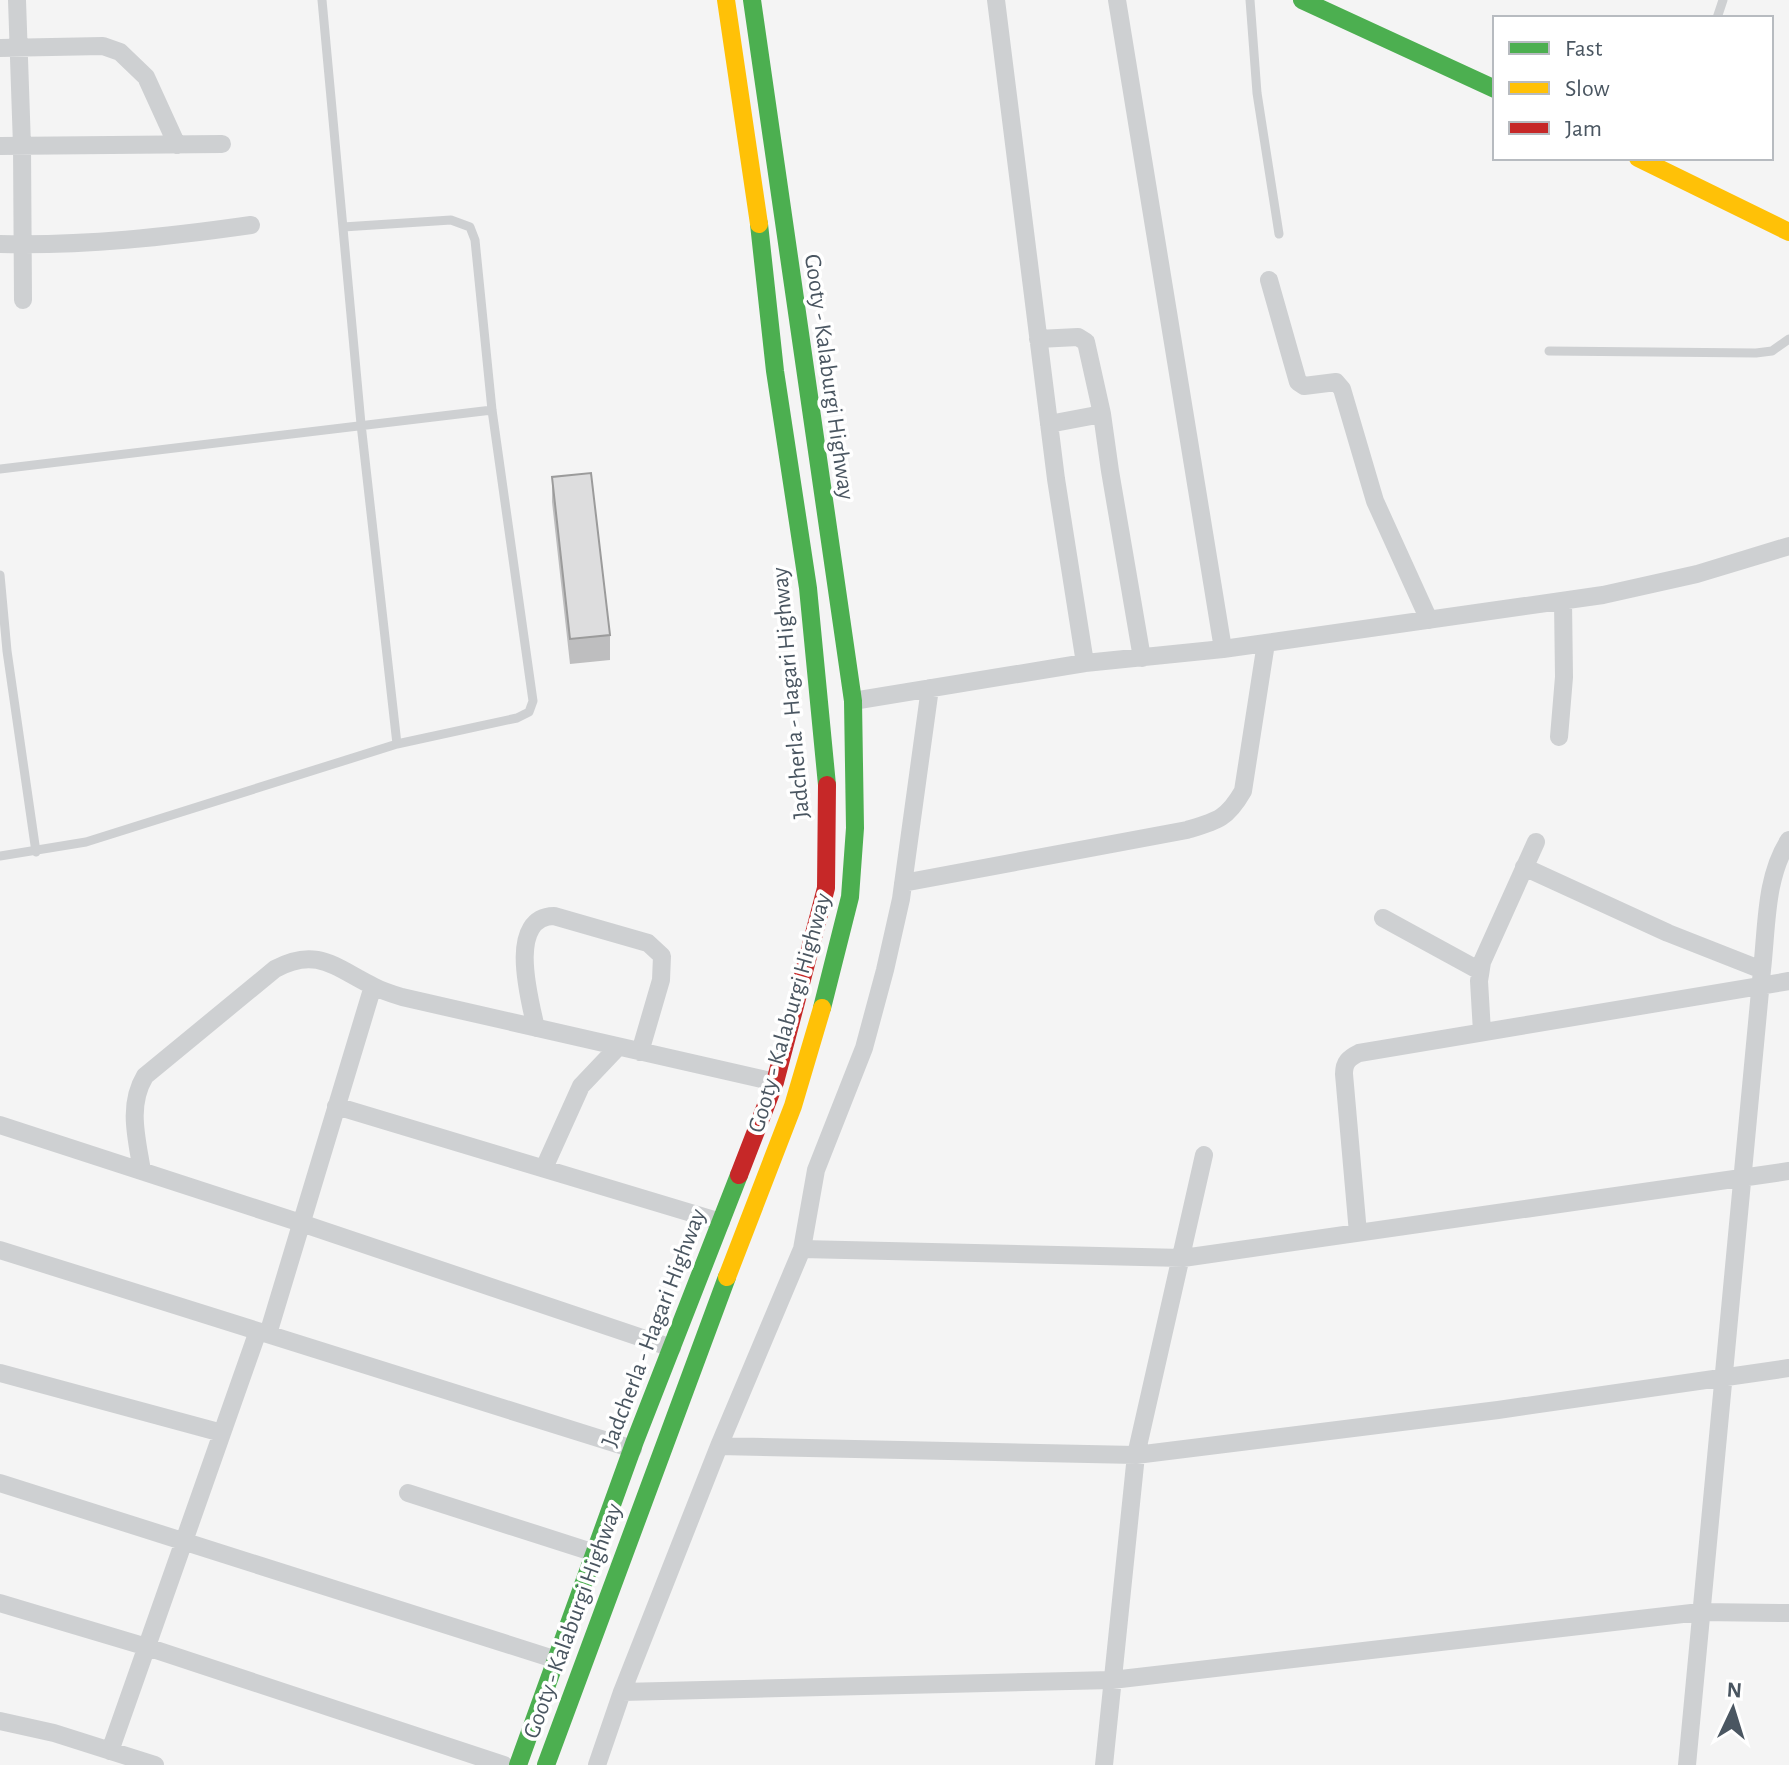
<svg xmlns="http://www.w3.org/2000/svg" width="1789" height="1765" font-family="'Alegreya Sans',sans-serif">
<rect width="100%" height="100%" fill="#f4f4f4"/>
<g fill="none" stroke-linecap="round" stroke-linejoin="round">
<!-- lane -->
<path stroke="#ced0d2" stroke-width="9" d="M322,0l39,424 36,320
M1250,0l7,93 22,141
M1717,18l6,-18
M1549,351l207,2 16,-2 17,-12
M0,469l492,-59
M0,575l7,76 29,201
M0,856l86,-14 311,-98 120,-26 12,-6 4,-11 -41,-291 -17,-170 -5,-13 -19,-7 -108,7"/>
<!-- street -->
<path stroke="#ced0d2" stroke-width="18" d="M17,0l5,146 1,154
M996,0l60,479 29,184
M1117,0l106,649
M0,48l103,-2 17,6 26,25 31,68
M0,146l222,-2
M0,244c85,2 167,-7 251,-19
M1269,280l29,102 6,4 32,-4 6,7 33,112 54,119
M1038,339l40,-2 8,5 16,72 8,57 32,187
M1049,424l53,-10
M853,701l232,-38 138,-14 380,-54 94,-21 92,-28
M1559,737l5,-60 -1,-76
M1524,867l144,66 94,37
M903,883l284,-53c30,-9 40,-11 56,-39l23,-148
M1383,918l97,53
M536,1028c-6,-27 -30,-111 18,-112l94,27 14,13 -1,24 -21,72
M1482,1032l-3,-51 3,-19 54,-120
M336,1106l385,116
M0,1125l301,98 371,125
M544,1168l37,-82 37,-39
M142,1171c-5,-32 -15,-65 3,-95l130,-107c42,-23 61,-1 98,17 9,5 19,8 29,11l373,85
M1358,1233l-14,-159c0,-12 5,-16 15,-21l430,-72
M802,1249l381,9 606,-87
M0,1250l633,199
M268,1334l105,-348
M0,1373l222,60
M719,1446l417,9 362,-45 291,-42
M0,1483l557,177
M408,1493l187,60
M0,1603l147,44 357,118
M622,1692l490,-12 588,-68 89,1
M0,1721l54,12 101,32
M110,1751l148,-420
M597,1765l25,-73 97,-246 83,-197 14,-79 48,-122 21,-78 16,-71 29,-211
M1104,1765l32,-310 68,-300
M1687,1765l75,-795c5,-44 3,-93 27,-130"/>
<!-- fast -->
<path stroke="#4caf50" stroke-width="18" d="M752,0l101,701 2,127 -5,69 -28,111
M1302,0l193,89
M759,224l16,147 33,217 19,197
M518,1765l117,-324 104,-266
M546,1765l181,-488"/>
<!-- slow -->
<path stroke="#ffc107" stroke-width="18" d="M726,0l33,224
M1638,158l151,74
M727,1277l66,-171 29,-98"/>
<!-- jam -->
<path stroke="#c62828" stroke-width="18" d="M739,1175l36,-93 51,-194 1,-103"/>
</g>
<!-- wall -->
<path fill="#bebebf" d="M552,477l58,158v25l-40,4 -18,-162z"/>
<!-- building -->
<path fill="#ddddde" stroke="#9b9b9b" stroke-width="2" d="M591,473l19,162 -40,4 -18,-162z"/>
<g text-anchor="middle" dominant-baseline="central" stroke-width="7" stroke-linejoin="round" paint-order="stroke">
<!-- street labels -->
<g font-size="24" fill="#4a5661" stroke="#fff">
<text transform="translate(829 377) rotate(82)">Gooty - Kalaburgi Highway</text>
<text transform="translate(791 693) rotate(-95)">Jadcherla - Hagari Highway</text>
<text transform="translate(790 1013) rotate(-74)">Gooty - Kalaburgi Highway</text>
<text transform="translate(654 1328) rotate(-69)">Jadcherla - Hagari Highway</text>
<text transform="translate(573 1621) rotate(-70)">Gooty - Kalaburgi Highway</text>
</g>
</g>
<!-- legend -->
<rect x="1493" y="16" width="280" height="144" fill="#ffffff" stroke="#b7bbc0" stroke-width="2"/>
<rect x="1509" y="42" width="40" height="12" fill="#4caf50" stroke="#b7bbc0" stroke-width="2"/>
<text x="1565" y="56" font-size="24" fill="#4a5661">Fast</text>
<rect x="1509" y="82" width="40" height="12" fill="#ffc107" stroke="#b7bbc0" stroke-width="2"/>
<text x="1565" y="96" font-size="24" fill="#4a5661">Slow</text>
<rect x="1509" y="122" width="40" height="12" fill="#c62828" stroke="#b7bbc0" stroke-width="2"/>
<text x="1565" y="136" font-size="24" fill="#4a5661">Jam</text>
<!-- north arrow -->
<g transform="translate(1733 1709) rotate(4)" stroke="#ffffff" stroke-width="6" paint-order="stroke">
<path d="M0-6L14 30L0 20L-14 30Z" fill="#4a5661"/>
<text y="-12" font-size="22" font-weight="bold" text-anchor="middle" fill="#4a5661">N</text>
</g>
</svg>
